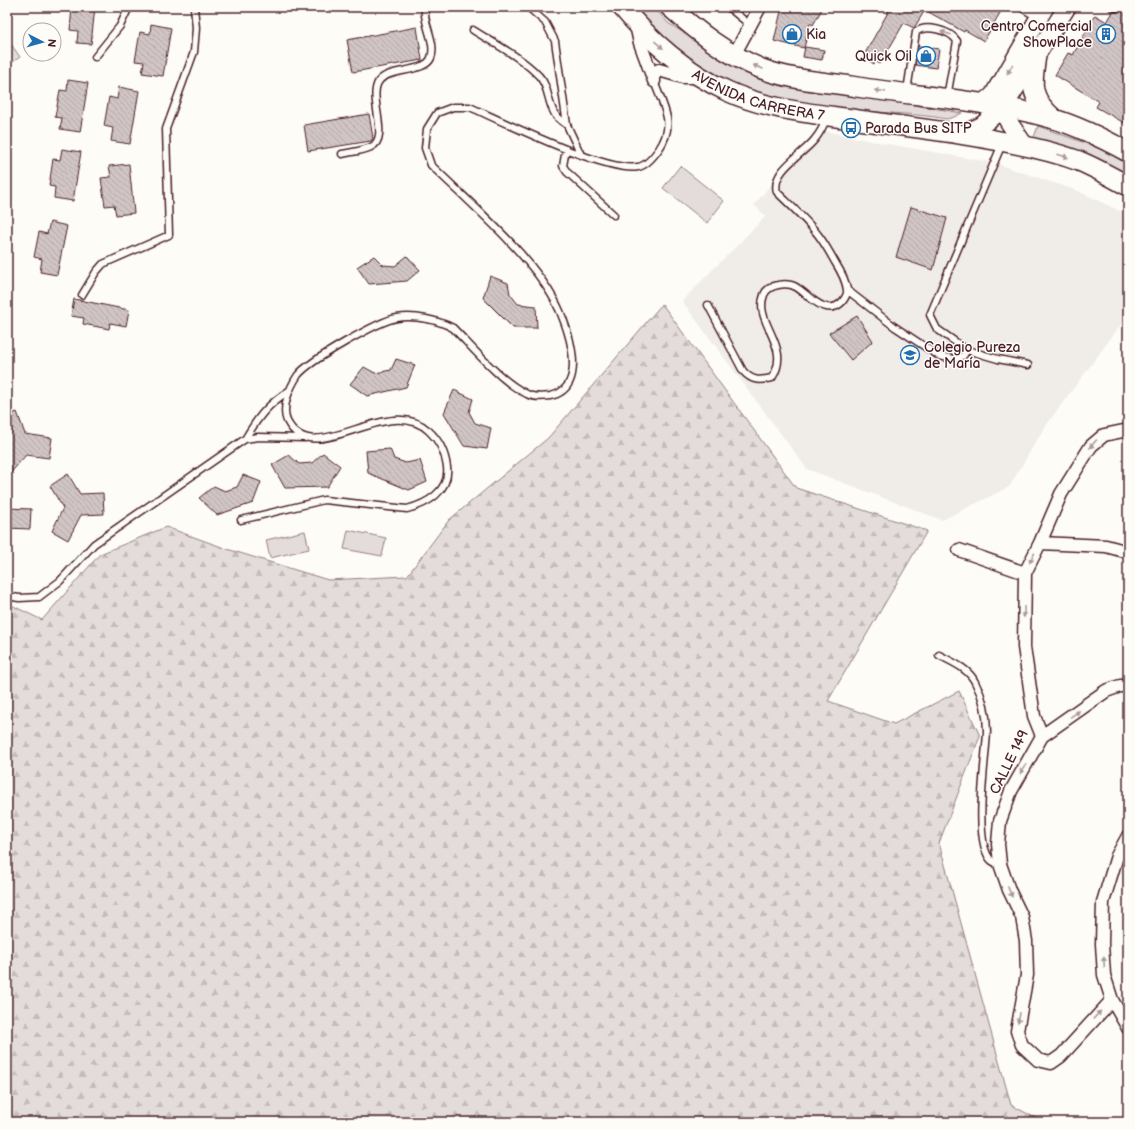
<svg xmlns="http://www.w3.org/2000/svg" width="1135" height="1129" font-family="'Balsamiq Sans',sans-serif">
<defs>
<pattern id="forest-firs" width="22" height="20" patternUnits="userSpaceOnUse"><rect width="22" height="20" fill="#e3dcda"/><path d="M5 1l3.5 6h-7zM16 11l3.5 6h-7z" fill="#c4bcbb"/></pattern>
<pattern id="building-back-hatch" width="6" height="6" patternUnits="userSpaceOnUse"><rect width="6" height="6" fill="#d0c5c4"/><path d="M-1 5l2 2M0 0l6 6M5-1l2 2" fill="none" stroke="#b4a9a9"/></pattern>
</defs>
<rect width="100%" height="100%" fill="#fdfcf7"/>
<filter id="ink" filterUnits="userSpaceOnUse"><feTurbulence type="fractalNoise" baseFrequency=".025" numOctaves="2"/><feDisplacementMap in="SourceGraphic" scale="8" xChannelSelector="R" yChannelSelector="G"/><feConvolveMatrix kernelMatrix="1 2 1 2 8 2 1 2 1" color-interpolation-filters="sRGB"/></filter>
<g filter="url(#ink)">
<!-- built -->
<path fill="#f0ece8" d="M817,129l38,9 139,25 84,28 50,24v100l-84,113 -35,59 -67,33 -135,-51 -125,-168 84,-85 -12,-11z"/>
<!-- green -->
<path fill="#e3dcda" stroke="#967e82" d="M633,7h21l14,16 69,43 148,34 77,13 -8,4 -7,2c-34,-6 -69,-6 -103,-10 -34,-3 -71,-8 -103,-21 -41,-16 -79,-48 -108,-81z
M8,40l12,17 -13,9v-25z
M1038,126l58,21 32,15v19l-95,-41z
M680,166l44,35 -17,22 -44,-35z
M348,530l38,8 -4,18 -38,-7z
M305,531l4,18 -39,9 -4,-18z"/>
<!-- forest -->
<path fill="url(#forest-firs)" stroke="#967e82" d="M662,304l134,184 131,43 -99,170 66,23 65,-33 21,45 -41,107 72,262 32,17h-1036v-519l35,17 58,-66 66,-27 61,22 101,31 79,-4 42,-56 99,-82z"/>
<!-- building -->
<path fill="url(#building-back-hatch)" stroke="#4a1f2b" d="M72,7h23l-4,37 -14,-1 1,-12 -8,-1z
M782,7h41l-10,18 -3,-2 -6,25 -30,-7z
M891,7h103l7,4 -17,30 -19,-11 -1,2 -39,-22 -11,18 -10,-5 -24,41 -5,-3 -1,3 -11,-7z
M1119,7h9v118l-32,-18 3,-5 -44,-27 13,-22 5,2 22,-40 12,7 6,-10h5z
M151,24l20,4 -8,48 -21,-3 2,-11 -9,-1 5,-29 10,2z
M417,27l5,33 -69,12 -6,-32z
M918,46l21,3 -3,19 -21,-3z
M805,47l19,3 -2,10 -19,-3z
M68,80l20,3 -8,49 -20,-3 2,-11 -7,-1 5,-27 7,1z
M119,87l20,4 -9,53 -19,-3 2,-13 -9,-2 5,-29 8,2z
M369,114l4,24 -2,3 -63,10 -4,-26z
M62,149l19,3 -8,49 -19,-3 1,-11 -6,-1 4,-27 7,1z
M129,164l5,49 -18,2 -2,-10 -9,1 -4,-28 10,-1 -2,-11z
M911,207l36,11 -14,52 -37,-13z
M50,222l17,4 -10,49 -17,-3 2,-13 -8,-2 5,-25 8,2z
M374,256l9,9 12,1 12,-10 13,14 -13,11 -38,3 -12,-17z
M490,276l18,7 2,11 8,10 18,2 1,22h-24l-30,-30z
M74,299l55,11 -3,16 -16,-3 -1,6 -26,-5 1,-6 -13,-2z
M857,316l16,25 -22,19 -22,-27z
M396,359l19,6 -9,22 -39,9 -17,-12 14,-17 11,6 16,-3z
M454,390l19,9 -4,13 6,11 16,5 -4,21 -23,-3 -20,-33z
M17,412l8,22 27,4 -3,20 -23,-3 -19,22v-30l2,-2 -2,-6v-23z
M390,449l4,10 12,4 14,-3 7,22 -18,8 -41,-17 -2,-22z
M323,453l17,13 -13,21 -42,1 -13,-23 17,-10 10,9 13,-1z
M68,474l12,20 23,-1 1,21 -23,1 -13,25 -16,-9 11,-23 -13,-22z
M243,475l18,7 -8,21 -36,12 -18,-17 15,-12 11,5 12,-4z
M7,508l24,1 -1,20 -23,-1z"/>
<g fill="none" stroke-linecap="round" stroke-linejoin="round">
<defs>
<path id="service" d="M528,7l17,15 10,19 12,84 14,30
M728,7l22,18
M1112,7l3,1
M473,30c22,14 48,27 66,46 11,11 8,30 18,41 3,3 7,6 10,8
M95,57l25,-31 9,-19
M907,91l9,-59c9,-8 34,-2 41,9l-10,56
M1002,144l-72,171 7,14 30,21 31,9 30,6
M566,149l-3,17 4,6 47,43
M342,154c9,-2 21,-3 29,-7 20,-9 -4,-50 8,-66 9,-13 46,-8 52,-23 6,-16 -9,-35 -6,-51
M847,290l48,37 44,29 15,3 9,-3 4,-6
M82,295l14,-23 7,-8 66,-29 -3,-106 28,-77 2,-24 -2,-21
M708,305l35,66c9,10 16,10 29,7 21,-32 -19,-55 -8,-83 4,-11 23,-13 32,-8 12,7 29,30 45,16 3,-3 7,-9 6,-13 -1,-10 -7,-20 -12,-28 -5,-9 -10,-18 -16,-26 -12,-16 -28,-30 -42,-44 -6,-22 26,-37 38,-53 5,-6 9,-14 12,-22
M245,439c14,-23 22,-34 45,-49
M241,520l83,-20 83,9c20,-5 43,-18 40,-42 -2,-15 -7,-26 -18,-36 -42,-39 -116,41 -142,-10 -6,-14 3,-34 11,-46 11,-14 82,-55 99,-57 18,-3 41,2 56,10 20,20 49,55 74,66 7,4 16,3 23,2 41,-7 17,-73 5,-95 -26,-48 -84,-97 -124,-136l-6,-17 2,-19 10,-16 16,-6h17c34,15 137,66 168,60 8,-1 16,-11 21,-18 6,-9 10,-19 8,-31 -2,-12 -9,-25 -13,-37
M7,596l12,2 20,-1 21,-16 34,-37 151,-105 13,-2 47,1
M939,655c13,7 29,13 36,27 8,15 12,34 12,50 -1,26 -15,113 5,129 2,2 5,2 8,3"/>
<path id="minor" d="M1026,7l14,8
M636,25l4,18 14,38
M734,55l26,-48
M654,81v-7l5,-4 24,7h16
M1040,543l66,3 22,6
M959,550l66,23
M1042,736l-8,-20 -10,-69 1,-74 15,-30 21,-49 30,-48 13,-11 24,-5
M1128,836l-11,20 -14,46 -1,42 2,31 8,25 16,28
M1112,1000l-51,56 -10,7 -13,-3 -16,-15 -5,-14 10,-56 -1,-34 -4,-24 -13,-27 -9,-26 -2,-20 2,-23 11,-30 31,-55 64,-45 14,-5h8"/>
<path id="secondary" d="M963,134l18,-8 22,-18 64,-101
M1025,146l-17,-25 -6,-19 -2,-17 45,-78"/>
<g id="primary">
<path id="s1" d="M622,7c28,34 65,66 105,84 39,18 82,22 124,28 48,7 96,12 143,21 29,5 58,11 85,21 17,7 33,16 49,25"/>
<path d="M670,7c28,25 57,48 92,62 29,11 64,13 95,18 65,10 133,13 197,32 26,8 50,20 74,33"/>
<path d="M1036,56c-5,30 -6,42 18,63"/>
<path d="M984,104l10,-8 6,-11"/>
</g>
</defs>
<!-- service casing -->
<use href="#service" stroke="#4a1f2b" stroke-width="9"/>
<!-- minor casing -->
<use href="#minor" stroke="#4a1f2b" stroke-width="15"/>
<!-- secondary casing -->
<use href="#secondary" stroke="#4a1f2b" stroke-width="20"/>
<!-- primary casing -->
<use href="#primary" stroke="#4a1f2b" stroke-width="22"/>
<!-- service -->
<use href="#service" stroke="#fdfcf7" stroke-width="6"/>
<!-- minor -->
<use href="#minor" stroke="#fdfcf7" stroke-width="12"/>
<!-- secondary -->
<use href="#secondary" stroke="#fdfcf7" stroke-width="17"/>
<!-- primary -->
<use href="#primary" stroke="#fdfcf7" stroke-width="19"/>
</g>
<!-- one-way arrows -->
<defs><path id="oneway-solid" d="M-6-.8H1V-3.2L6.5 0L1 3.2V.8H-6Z"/></defs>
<g fill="#ac999b">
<use href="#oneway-solid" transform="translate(946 33) rotate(-161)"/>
<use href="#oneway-solid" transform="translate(659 45) rotate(41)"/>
<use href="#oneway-solid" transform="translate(758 67) rotate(-157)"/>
<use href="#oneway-solid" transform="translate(1010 69) rotate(120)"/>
<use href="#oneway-solid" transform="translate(880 91) rotate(-172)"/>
<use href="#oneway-solid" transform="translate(1063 156) rotate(18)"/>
<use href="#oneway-solid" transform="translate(1093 444) rotate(130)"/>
<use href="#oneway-solid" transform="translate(1032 558) rotate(117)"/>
<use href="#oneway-solid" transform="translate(1024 612) rotate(91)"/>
<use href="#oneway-solid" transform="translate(1075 714) rotate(-34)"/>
<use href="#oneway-solid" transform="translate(1023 769) rotate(120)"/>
<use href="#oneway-solid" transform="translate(1010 892) rotate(66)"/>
<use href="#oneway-solid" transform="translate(1104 962) rotate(-94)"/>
<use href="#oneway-solid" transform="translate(1097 1015) rotate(-47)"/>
<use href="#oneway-solid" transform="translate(1019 1018) rotate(102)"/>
</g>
</g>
<!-- icons -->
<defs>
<symbol id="shop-ring" viewBox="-11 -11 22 22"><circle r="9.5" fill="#fdfcf7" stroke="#1f6fb2" stroke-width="1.5"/><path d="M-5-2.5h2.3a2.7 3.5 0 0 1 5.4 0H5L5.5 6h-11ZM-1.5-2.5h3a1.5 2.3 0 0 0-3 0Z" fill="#1f6fb2"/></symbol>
<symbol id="building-ring" viewBox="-11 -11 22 22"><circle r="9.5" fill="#fdfcf7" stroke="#1f6fb2" stroke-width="1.5"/><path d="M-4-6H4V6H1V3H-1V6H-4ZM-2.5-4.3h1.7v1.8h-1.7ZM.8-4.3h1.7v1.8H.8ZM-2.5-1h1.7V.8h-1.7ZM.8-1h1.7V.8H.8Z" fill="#1f6fb2"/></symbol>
<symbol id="bus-ring" viewBox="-11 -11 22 22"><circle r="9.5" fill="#fdfcf7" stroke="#1f6fb2" stroke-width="1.5"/><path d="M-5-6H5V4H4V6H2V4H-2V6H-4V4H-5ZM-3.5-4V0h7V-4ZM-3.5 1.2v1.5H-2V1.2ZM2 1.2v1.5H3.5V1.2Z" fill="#1f6fb2"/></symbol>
<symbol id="school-ring" viewBox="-11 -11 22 22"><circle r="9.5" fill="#fdfcf7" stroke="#1f6fb2" stroke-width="1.5"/><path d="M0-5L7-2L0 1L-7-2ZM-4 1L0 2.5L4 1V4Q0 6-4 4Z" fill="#1f6fb2"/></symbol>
</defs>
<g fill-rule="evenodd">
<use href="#shop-ring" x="781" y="23" width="22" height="22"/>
<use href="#building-ring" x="1095" y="23" width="22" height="22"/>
<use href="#shop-ring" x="915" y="45" width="22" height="22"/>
<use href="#bus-ring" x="840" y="117" width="22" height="22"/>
<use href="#school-ring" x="899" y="344" width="22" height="22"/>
</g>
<g text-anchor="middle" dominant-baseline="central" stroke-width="3" stroke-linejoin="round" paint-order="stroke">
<!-- poi labels -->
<g font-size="14" fill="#4a1f2b" stroke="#fdfcf7" text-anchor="start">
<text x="1092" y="26" text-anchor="end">Centro Comercial<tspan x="1092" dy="16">ShowPlace</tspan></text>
<text x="806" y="34">Kia</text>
<text x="912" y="56" text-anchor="end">Quick Oil</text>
<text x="865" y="128">Parada Bus SITP</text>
<text x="924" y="347">Colegio Pureza<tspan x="924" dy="16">de María</tspan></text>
</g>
<!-- street labels -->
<g font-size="14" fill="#4a1f2b" stroke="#fdfcf7">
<text stroke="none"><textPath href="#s1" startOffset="167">AVENIDA CARRERA 7</textPath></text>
<text transform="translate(1009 762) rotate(-64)">CALLE 149</text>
</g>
</g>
<!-- margin -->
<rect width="1135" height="1129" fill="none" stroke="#fdfcf7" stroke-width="24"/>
<rect x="12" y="12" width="1111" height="1105" fill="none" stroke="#4a1f2b" stroke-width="1.5" filter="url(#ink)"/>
<!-- north arrow -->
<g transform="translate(42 42) rotate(96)"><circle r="19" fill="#fdfcf7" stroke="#b5a4a5"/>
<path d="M0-3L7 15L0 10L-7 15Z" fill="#1f6fb2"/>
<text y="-6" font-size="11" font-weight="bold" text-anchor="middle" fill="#4a1f2b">N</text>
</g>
</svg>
